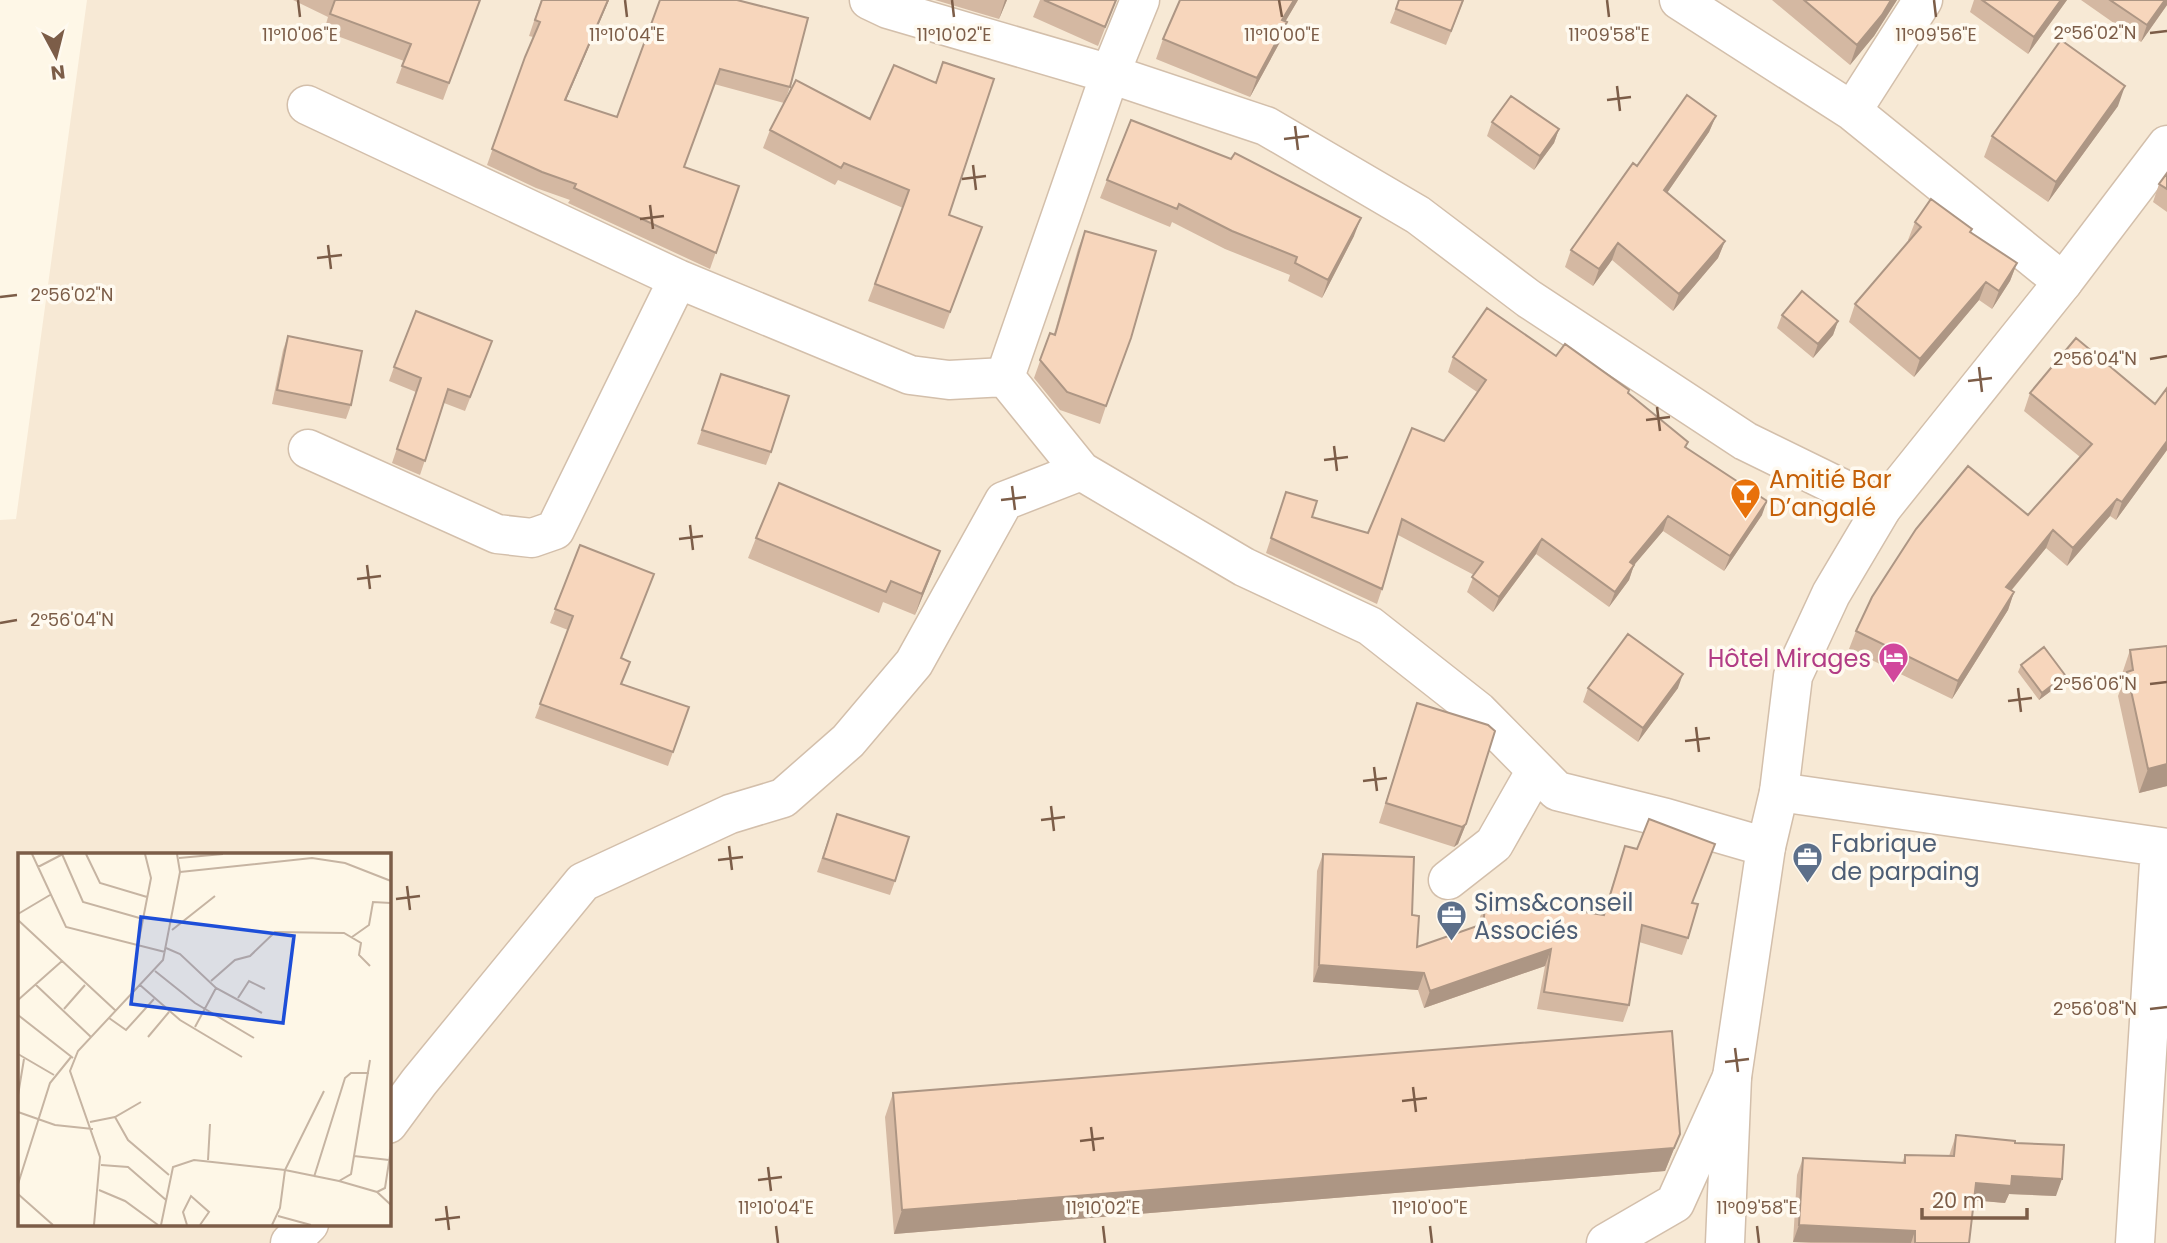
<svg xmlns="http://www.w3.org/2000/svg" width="2167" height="1243" font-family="Poppins,sans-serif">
<rect width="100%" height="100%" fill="#fef7e7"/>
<!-- residential -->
<path fill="#f7e9d5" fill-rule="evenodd" d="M87,0h2080v1243h-2167v-723l16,-1zM19,855h369v369h-369z"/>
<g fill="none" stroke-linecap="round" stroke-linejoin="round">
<defs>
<path id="minor" d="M869,0l19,9 222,65 156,52 152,89 111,84 216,142 137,67
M1679,0l173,111 211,171
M307,105l371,174 232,96 39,5 56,-3 76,94 163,96 126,59 108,85 79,80 109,27 100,29
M1852,111l71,-111
M1005,377l105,-303 30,-74
M308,449l189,85 35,4 23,-8 123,-251
M1779,792l388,56
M1448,880l46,-36 42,-74
M388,1124l31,-42 164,-200 147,-68 53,-16 65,-57 66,-78 90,-162 77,-30
M290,1243l19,-19
M1606,1243l69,-40 57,-126
M2135,1243l25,-396"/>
<path id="tertiary" d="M1725,1243l7,-166 34,-230 13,-55 14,-116 38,-82 51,-86 181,-226 104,-137"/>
</defs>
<!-- minor casing -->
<use href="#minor" stroke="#d3bfab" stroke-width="41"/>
<!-- tertiary casing -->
<use href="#tertiary" stroke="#d3bfab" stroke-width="41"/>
<!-- minor -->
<use href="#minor" stroke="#fff" stroke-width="38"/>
<!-- tertiary -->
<use href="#tertiary" stroke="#fff" stroke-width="38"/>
</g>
<!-- wall -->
<path fill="#d4b8a2" d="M293,0h187l-37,100 -47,-17 8,-22 -80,-30 4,-14z
M541,0h68l-43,100 51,17 43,-117 130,87 -5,14 164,114 33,12 -38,102 -76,-28 35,-93 -65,-28 -3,5 -72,-37 7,-18 14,-27 -70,-19 -30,83 55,19 -29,83 -142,-66 2,-3 -34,-12 -49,-23 38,-108 8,-20 -4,-1z
M935,0h72l-8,19z
M1040,0h76l-18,46 -65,-29z
M1298,0l-13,22h2l-7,20 -30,55 -94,-38 7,-20z
M1399,0h65l-18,45 -56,-22z
M1772,0h125l-23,36 -24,29z
M1974,0h93l-39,54 -58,-42z
M2081,0h86v5l-26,37z
M2118,106l-70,96 -64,-45 8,-21z
M1716,116l-7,16 -42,61 58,48 -7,17 -45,53 -61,-51 -19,26 -28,-19 6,-17 66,-84z
M1492,122l67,7 -5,14 -20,27 -47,-34z
M2167,173v39l-14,-10 6,-18z
M1107,180l247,56 -32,62 -34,-17 2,-6 -65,-26 -53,-27 -2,5 -70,-29z
M1915,222l56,11 46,30 -7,18 -18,28 -13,-9 -65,77 -65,-55 6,-18 54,-63 -1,-1z
M1085,231l21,175 -6,18 -40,-14 -26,-32 16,-45 4,1 24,-85z
M1782,315l56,6 -5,14 -20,23 -36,-30z
M288,336l63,69 -5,14 -74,-15 11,-54z
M487,355l-22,56 -21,-8 -24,72 -28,-12 24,-71 -27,-11 5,-14z
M1556,356l72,37 60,49 -2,6 76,67 -38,56 -61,-40 -29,34 -5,15 -20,27 -73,-53 -43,58 -26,-20 7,-17 -76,-40 -16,54 -5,15 -111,-51 20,-61 26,25 56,16 76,-92 33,-49 -29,-20 5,-15z
M721,374l50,78 -5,13 -69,-21z
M2167,388v62l-51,70 -6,-4 -43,50 -21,-18 -35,43 3,1 -6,18 -56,89 -103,-50 7,-18 172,-116 52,-58 -56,-46 6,-18 125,11z
M756,538l177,33 -18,44 -32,-13 -4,11 -131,-55z
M580,545l41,113v27l68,22 -21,59 -133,-48 33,-88 -18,-7z
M2130,650l37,136 -28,7 -21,-97 5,-13 -1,-9z
M2021,665l42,17 -24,18 -21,-28z
M1588,688h90l-40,54 -55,-40z
M1417,703l49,121 -8,20 -4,3 -75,-24z
M837,814l58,67 -5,14 -73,-23z
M1625,846l12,3 56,54 -5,35 -6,17 -43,-13 -10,63 -6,17 -86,-13 8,-43 -121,42 -6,-18 -105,-8 4,-111 6,-17 89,61 5,32 62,-21 1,-9 6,-16 55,7 62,6z
M893,1093l787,41 -15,37 -771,63 -9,-117z
M1956,1135l59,8 41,53 -47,-2 -4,9 -31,-3 -5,43h-158l-18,-1 4,-67 6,-17 99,5 3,-8 44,1z"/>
<!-- shaded-wall -->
<path fill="#ad9684" d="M608,0h1l-50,116 6,-16z
M1005,0h2l-8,19z
M1294,0h4l-23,39 7,-19z
M1891,0h6l-23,36 -24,29 7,-20z
M2061,0h6l-39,54 6,-17z
M2165,0h2v5l-26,37 6,-17z
M1287,22l-7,20 -30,55 7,-19z
M2125,86l-7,20 -70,96 8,-20z
M1716,116l-7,16 -51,74 6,-16z
M1559,129l-5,14 -20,27 6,-14z
M1361,218l-7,18 -32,62 6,-18z
M1725,241l-7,17 -45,53 6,-17z
M1618,243l-6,17 -19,26 6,-17z
M2017,263l-7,18 -18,28 7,-18z
M1986,282l-7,18 -65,77 6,-18z
M1838,321l-5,14 -20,23 5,-14z
M2167,441v9l-51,70 6,-18z
M2117,499l-7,17 -43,50 6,-18z
M1767,501l-5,14 -38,56 6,-15z
M1668,516l-5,15 -39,46 6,-15z
M2053,530l-7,18 -47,57 7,-18z
M1542,539l-6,15 -43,58 6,-15z
M940,551l-7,20 -18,44 7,-21z
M1634,565l-5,15 -20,27 6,-15z
M2014,592l-6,18 -56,89 6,-18z
M1683,674l-5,14 -40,54 5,-14z
M2065,675l-2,7 -24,18 3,-7z
M2167,764v22l-28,7 9,-24z
M1466,824l-8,20 -4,3 8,-20z
M1551,949l-6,17 -121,42 6,-17z
M1319,965l105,8 -6,17 -105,-8z
M1680,1134l-15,37 -771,63 8,-24z
M2012,1176l50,3 -6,17 -47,-2 -4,9 -35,-3 6,-17z
M1799,1225l116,6 -4,12 -118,-1z"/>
<!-- building -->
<path fill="#f7d6bc" stroke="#ad9684" stroke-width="2" d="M334,0h146l-31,83 -47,-17 9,-22 -81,-30 5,-14z
M542,0h66l-43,100 52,17 43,-117h77l71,18 -18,69 -70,-18 -36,98 55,19 -23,67 -142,-65 2,-4 -34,-12 -50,-23 33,-92 15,-35 -5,-2z
M1044,0h72l-11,27z
M1180,0h114l-12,20 5,2 -30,56 -94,-39z
M1399,0h64l-12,31 -55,-22z
M1804,0h87l-9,15 -25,30z
M1982,0h79l-27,37z
M2110,0h55l-18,25z
M2061,40l64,46 -69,96 -64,-46z
M943,62l51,17 -45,136 33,12 -32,85 -75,-28 34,-94 -65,-27 -3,5 -71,-38 26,-50 74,39 24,-54 42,18z
M1687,95l29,21 -52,74 61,51 -46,53 -61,-51 -19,26 -28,-19 62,-87 4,3z
M1511,96l48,33 -19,27 -48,-34z
M1131,120l100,39 4,-6 126,65 -33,62 -33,-17 2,-6 -65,-26 -53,-27 -2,5 -70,-29z
M2167,173v16l-8,-5z
M1931,199l41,30 -2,3 47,31 -18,28 -13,-9 -66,77 -65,-55 66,-77 -6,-5z
M1085,231l71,20 -25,87 -25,68 -39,-14 -27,-32 10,-27 5,2z
M1802,291l36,30 -20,23 -36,-29z
M1487,308l69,48 9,-12 64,46 -1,3 60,49 -3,5 82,54 -37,55 -62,-40 -38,46 4,3 -19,27 -73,-53 -43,58 -27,-20 11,-15 -81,-43 -20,70 -111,-51 15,-46 31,9 -5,16 56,16 44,-105 32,13 42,-61 -33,-23z
M416,311l76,30 -22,56 -22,-8 -23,72 -28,-12 24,-71 -27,-11z
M288,336l74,15 -11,54 -74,-15z
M2076,338l79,66 12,-16v53l-45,61 -5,-3 -44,49 -20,-18 -47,57 8,5 -56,89 -102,-50 16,-34 44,-68 52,-63 60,49 64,-71 -62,-51z
M721,374l68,22 -18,56 -69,-22z
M779,483l161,68 -18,43 -31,-13 -5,11 -130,-54z
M580,545l74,29 -33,84 9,4 -9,22 68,23 -16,45 -133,-48 33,-88 -18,-7z
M1628,634l55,40 -40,54 -55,-40z
M2167,646v118l-19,5 -21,-97 6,-2 -3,-20z
M2044,647l21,28 -23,18 -21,-28z
M1417,703l71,22 7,6 -29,93 -4,3 -76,-24z
M837,814l72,23 -14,44 -72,-23z
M1649,819l66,25 -23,59 6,1 -10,34 -46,-13 -13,80 -85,-13 7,-43 -121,42 -6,-18 -105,-8 4,-111 91,3 -2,58 7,1 -2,31 66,-23 3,-23 56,7v-3l62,10 21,-69 12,3z
M1672,1031l8,103 -6,14 -772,62 -9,-117z
M1956,1135l59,6v2l49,2 -2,34 -50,-3 -1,10 -35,-3 -7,60h-54v-12l-116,-6 4,-67 102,5v-8l49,1z"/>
<!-- ticks -->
<path fill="none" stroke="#7c5d48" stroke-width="2.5" d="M298,0l2,17M625,0l2,17M952,0l2,17M1279,0l3,17M1607,0l2,17M1934,0l2,17M2150,33l17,-2M1617,86l3,25M1607,100l24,-3M1295,126l3,24M1284,139l25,-3M973,165l3,25M962,179l24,-3M650,205l3,24M640,219l24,-3M328,245l3,24M317,258l25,-3M0,297l17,-2M2150,359l17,-3M1979,367l3,25M1968,381l24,-3M1657,407l3,24M1646,420l24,-3M1334,446l3,25M1324,460l24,-3M1012,486l3,24M1001,500l25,-3M690,525l3,25M679,539l24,-3M367,565l3,24M357,579l24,-3M0,623l17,-3M2150,684l17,-2M2018,688l3,24M2008,701l24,-3M1696,727l3,25M1685,741l25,-3M1374,767l3,24M1363,781l24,-3M1051,806l3,25M1041,820l24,-3M729,846l3,24M718,860l25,-3M407,886l3,24M396,899l24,-3M2150,1009l17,-2M1735,1048l3,24M1725,1062l24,-3M1413,1087l3,25M1402,1101l25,-3M1091,1127l3,24M1080,1141l24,-3M768,1167l3,24M758,1180l24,-3M446,1206l3,24M435,1220l25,-3M776,1226l2,17M1103,1226l2,17M1430,1226l2,17M1757,1226l2,17"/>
<!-- icons -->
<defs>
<symbol id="bar-pin" viewBox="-11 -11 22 30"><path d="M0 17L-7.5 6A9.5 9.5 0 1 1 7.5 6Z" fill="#e8710a" stroke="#fffaf0"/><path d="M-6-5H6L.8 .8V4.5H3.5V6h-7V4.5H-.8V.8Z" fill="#fff"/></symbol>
<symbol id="hotel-pin" viewBox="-11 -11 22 30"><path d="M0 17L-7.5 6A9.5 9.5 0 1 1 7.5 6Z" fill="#d1479c" stroke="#fffaf0"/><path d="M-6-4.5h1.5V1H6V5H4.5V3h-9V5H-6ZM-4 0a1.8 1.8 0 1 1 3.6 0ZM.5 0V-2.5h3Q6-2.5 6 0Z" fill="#fff"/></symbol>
<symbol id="office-pin" viewBox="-11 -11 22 30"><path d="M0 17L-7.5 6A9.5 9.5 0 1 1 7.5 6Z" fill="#5c6f8a" stroke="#fffaf0"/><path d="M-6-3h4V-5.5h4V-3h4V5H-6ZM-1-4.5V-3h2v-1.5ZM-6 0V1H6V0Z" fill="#fff"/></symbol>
</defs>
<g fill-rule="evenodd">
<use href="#bar-pin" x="1728" y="476" width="35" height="47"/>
<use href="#hotel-pin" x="1876" y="640" width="35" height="47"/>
<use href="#office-pin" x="1790" y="840" width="35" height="47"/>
<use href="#office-pin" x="1434" y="898" width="35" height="47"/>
</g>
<g text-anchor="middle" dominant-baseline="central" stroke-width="7" stroke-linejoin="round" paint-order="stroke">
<!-- food labels -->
<g font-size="24" fill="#c56008" stroke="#fffaf0" text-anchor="start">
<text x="1769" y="479">Amitié Bar<tspan x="1769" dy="28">D’angalé</tspan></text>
</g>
<!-- hotel labels -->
<g font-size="24" fill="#b23c85" stroke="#fffaf0" text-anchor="end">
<text x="1871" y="658">Hôtel Mirages</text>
</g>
<!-- service labels -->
<g font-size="24" fill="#4e5e75" stroke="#fffaf0" text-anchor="start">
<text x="1831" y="843">Fabrique<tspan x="1831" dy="28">de parpaing</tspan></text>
<text x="1474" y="902">Sims&amp;conseil<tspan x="1474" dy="28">Associés</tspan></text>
</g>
</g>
<!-- overview -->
<g transform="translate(18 853)">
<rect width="373" height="373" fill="#fef7e7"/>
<path fill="none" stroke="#c6b4a2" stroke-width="2" d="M14,1l34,73 99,25M44,1l21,48 60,17M68,1l14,29 47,14M161,5l44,-4M20,14l25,-13M162,19l132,-14 33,5 46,18M0,61l32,-19M0,67l98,91M154,77l43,-34M334,84l17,-12 4,-23 18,1M120,92l13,-67 -6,-24M148,95l14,6 36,34 46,25M137,118l40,32 59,35M193,128l24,-21 15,-4 25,-24 69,1 17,10 -2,12 11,11M18,132l55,52M122,132l40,35 62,37M220,145l11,-17 16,8M0,147l44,-39M46,156l21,-24M0,162l55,43M91,165l17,12 28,-31M177,174l21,-39M130,184l21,-25M0,201l36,21M0,242l6,-36M0,259l37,13 38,4M97,264l13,23 41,35M72,269l25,-5 26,-15M336,303l35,4M190,307l2,-36M83,312l27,2 38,33M296,324l31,-99 6,-5h18M321,328l12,-7 19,-114M0,331l32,-101 21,-26M81,337l26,11 33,24M359,339l8,-4 6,-39M0,341l35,31M260,363l33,9M76,372l6,-68 -30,-86 8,-20 85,-91 17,-88 -3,-18M143,372l12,-58 21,-7 91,10 54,11 38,11 14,13M169,372l-4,-13 8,-16 18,16 -9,13M254,372l8,-17 5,-38 39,-79"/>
<path fill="#1d4ed8" fill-opacity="0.15" stroke="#1d4ed8" stroke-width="3.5" d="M123,64l153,19 -11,87 -152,-19z"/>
<rect width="373" height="373" fill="none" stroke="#7c5d48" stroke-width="3.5"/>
</g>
<g font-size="18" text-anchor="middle" fill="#7c5d48" stroke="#fffaf0" stroke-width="7" stroke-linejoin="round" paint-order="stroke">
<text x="2095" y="39">2°56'02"N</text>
<text x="300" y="41">11°10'06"E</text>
<text x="627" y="41">11°10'04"E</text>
<text x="954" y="41">11°10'02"E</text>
<text x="1282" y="41">11°10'00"E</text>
<text x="1609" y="41">11°09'58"E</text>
<text x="1936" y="41">11°09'56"E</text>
<text x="72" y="301">2°56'02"N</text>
<text x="2095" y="365">2°56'04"N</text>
<text x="72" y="626">2°56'04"N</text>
<text x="2095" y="690">2°56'06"N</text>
<text x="2095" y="1015">2°56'08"N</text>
<text x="776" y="1214">11°10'04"E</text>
<text x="1103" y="1214">11°10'02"E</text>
<text x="1430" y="1214">11°10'00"E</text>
<text x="1757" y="1214">11°09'58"E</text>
</g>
<!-- north arrow -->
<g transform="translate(56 56) rotate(173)" stroke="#fffaf0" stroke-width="5" paint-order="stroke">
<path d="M0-5L12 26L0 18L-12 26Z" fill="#7c5d48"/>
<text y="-10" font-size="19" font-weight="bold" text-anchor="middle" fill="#7c5d48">N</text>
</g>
<!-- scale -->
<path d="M1922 1208v10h105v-10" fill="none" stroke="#7c5d48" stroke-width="3.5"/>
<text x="1932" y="1208" font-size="21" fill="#7c5d48" stroke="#fffaf0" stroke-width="5" paint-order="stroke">20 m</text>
</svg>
